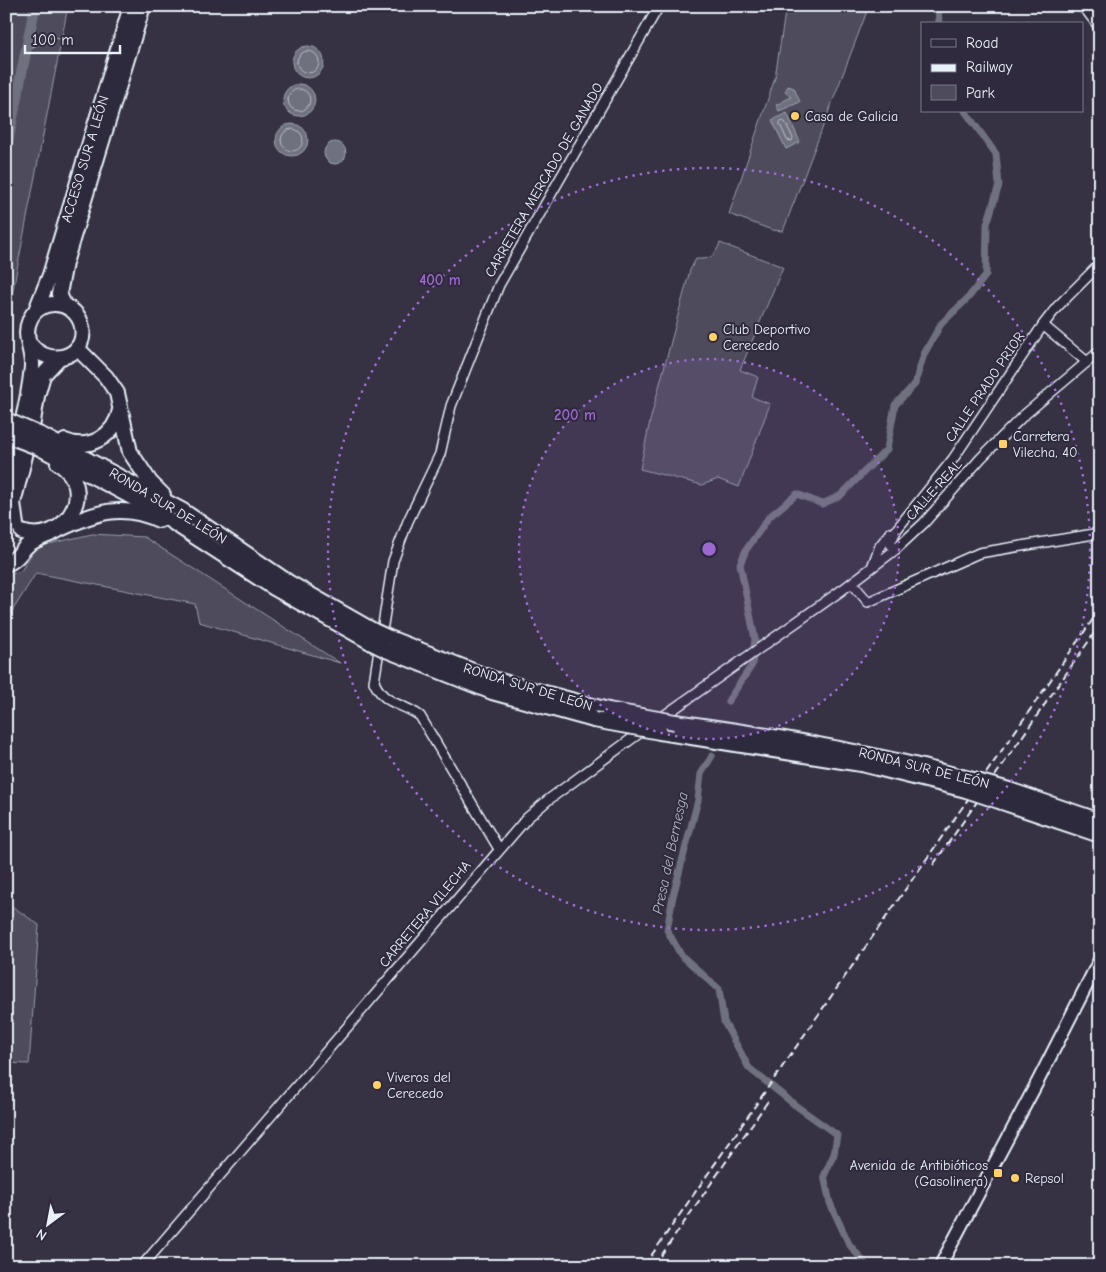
<svg xmlns="http://www.w3.org/2000/svg" width="1106" height="1272" font-family="'Comic Neue',sans-serif">
<rect width="100%" height="100%" fill="#363244"/>
<filter id="ink" filterUnits="userSpaceOnUse"><feTurbulence type="fractalNoise" baseFrequency=".02" numOctaves="2"/><feDisplacementMap in="SourceGraphic" scale="10" xChannelSelector="R" yChannelSelector="G"/><feConvolveMatrix kernelMatrix="1 2 1 2 8 2 1 2 1" color-interpolation-filters="sRGB"/></filter>
<g filter="url(#ink)">
<!-- green -->
<path fill="#4d4b5c" stroke="#9a9eaa" d="M6,6h62l-62,320z
M786,6h83l-86,225 -11,-1 -43,-16 46,-136z
M720,243l63,24 -43,103 18,7 -6,20 18,7 -31,83 -21,-8 -16,6 -62,-16 10,-48 40,-151 6,-11c14,1 19,-3 24,-16z
M92,534l52,3 196,126 -141,-41 -4,-18 -159,-31 -30,48v-45l15,-5 15,-24z
M6,902l33,23 -10,139 -23,-1z"/>
<!-- water -->
<path fill="#70717f" stroke="#a0a4af" d="M292 62a16 16 0 1 1 32 0a16 16 0 1 1-32 0Z
M283 100a16 16 0 1 1 32 0a16 16 0 1 1-32 0Z
M788,86l6,2 6,14 -21,9 -3,-6 15,-8 -6,-5z
M787,113l13,29 -14,7 -14,-29z
M276 140a16 16 0 1 1 32 0a16 16 0 1 1-32 0Z
M324 153a11 11 0 1 1 22 0a11 11 0 1 1-22 0Z"/>
<g fill="none" stroke-linecap="round" stroke-linejoin="round">
<!-- shore -->
<path stroke="#b8bec8" stroke-width="1" d="M297 62a11 11 0 1 1 22 0a11 11 0 1 1-22 0Z
M288 100a11 11 0 1 1 22 0a11 11 0 1 1-22 0Z
M781,121l4,1 8,16 -1,3 -5,-1 -7,-16z
M281 140a11 11 0 1 1 22 0a11 11 0 1 1-22 0Z"/>
<!-- stream -->
<path stroke="#a0a4af" stroke-width="2" d="M26,50l25,-13 18,3"/>
<!-- canal -->
<path stroke="#70717f" stroke-width="7" d="M938,6l1,18
M728,701l24,-36 3,-26 -15,-75 6,-14 23,-33 28,-23 25,10 18,-8 47,-47 8,-44 20,-21 9,-30 17,-30 27,-26 18,-23 1,-51 12,-39 -3,-31 -31,-43
M712,756l-11,18 -3,26 -25,96 -6,34 14,25 38,34 5,33 25,46 46,37 42,30 -3,19 -10,22 6,27 19,41 18,22"/>
<!-- river -->
<path stroke="#70717f" stroke-width="11" d="M6,150l29,-144"/>
<defs>
<path id="minor" d="M1080,6l7,5 13,17
M1043,325l44,37
M895,550l-5,-7 7,-14 56,-70 90,-134 14,-18 43,-43
M872,567l8,-21 10,-13
M852,583l16,19 111,-49 121,-20
M658,720l184,-130 53,-40 29,-27 57,-65 42,-42 77,-65
M499,849l-79,-133c-19,-14 -35,-10 -46,-34l19,-121 15,-40 32,-67 11,-48 48,-121 160,-279
M142,1266l385,-448 21,-18 97,-71"/>
<path id="major" d="M940,1266l98,-185 62,-122"/>
<path id="highway" d="M64,305l-5,-11 6,-31 78,-257
M36,310l14,-35 81,-269
M77,348l29,29 11,16 13,59 20,30 13,13
M43,436l140,75 105,71 86,49
M65,441c24,10 50,-5 55,-31
M40,448l103,55 131,85 98,55
M6,482c11,-38 22,-76 26,-115 1,-15 -9,-31 -3,-45 8,-25 44,-23 52,1 10,32 -30,47 -50,22
M16,525l-3,-22 19,-75 5,-32 6,-21 15,-16
M22,532c40,15 79,-42 36,-69
M6,564c12,-4 14,-13 23,-20 9,-6 21,-9 31,-15 36,-17 61,-26 99,-9
M387,637l109,43 112,30
M386,650l106,42 102,28
M675,722c101,14 199,31 298,58
M660,732l201,32 105,26
M1009,790l91,31
M1002,802l98,33"/>
</defs>
<!-- minor casing -->
<use href="#minor" stroke="#e8f1f8" stroke-width="12"/>
<!-- major casing -->
<use href="#major" stroke="#e8f1f8" stroke-width="15"/>
<!-- highway casing -->
<use href="#highway" stroke="#e8f1f8" stroke-width="18"/>
<!-- minor -->
<use href="#minor" stroke="#2f2a3d" stroke-width="9"/>
<!-- major -->
<use href="#major" stroke="#2f2a3d" stroke-width="11"/>
<!-- highway -->
<use href="#highway" stroke="#2f2a3d" stroke-width="14"/>
<!-- rail -->
<path stroke="#e8f1f8" stroke-width="2" stroke-dasharray="8 4" stroke-linecap="butt" d="M933,865l167,-240
M644,1266l456,-657
M654,1266l114,-165"/>
<defs>
<path id="highway-bridge" d="M6,420l37,16
M6,435l34,13
M374,631l13,6
M372,643l14,7
M608,710l67,12
M594,720l66,12
M973,780l36,10
M966,790l36,12"/>
</defs>
<!-- highway-bridge casing -->
<use href="#highway-bridge" stroke="#e8f1f8" stroke-width="18" stroke-linecap="butt"/>
<!-- highway-bridge -->
<use href="#highway-bridge" stroke="#2f2a3d" stroke-width="14"/>
</g>
</g>
<!-- distance rings -->
<circle cx="709" cy="549" r="190" fill="#9c67d0" fill-opacity=".12"/>
<g fill="none" stroke="#9c67d0" stroke-width="2.5" stroke-dasharray="2.5 5">
<circle cx="709" cy="549" r="190"/>
<circle cx="709" cy="549" r="381"/>
</g>
<!-- markers -->
<g fill="#ffd166" stroke="#2f2a3d" stroke-width="2">
<circle cx="795" cy="116" r="5"/>
<circle cx="713" cy="337" r="5"/>
<rect x="998" y="439" width="10" height="10" rx="2.5"/>
<circle cx="377" cy="1085" r="5"/>
<rect x="993" y="1168" width="10" height="10" rx="2.5"/>
<circle cx="1015" cy="1178" r="5"/>
</g>
<g text-anchor="middle" dominant-baseline="central" stroke-width="4" stroke-linejoin="round" paint-order="stroke">
<!-- poi labels -->
<g font-size="14" fill="#e8f1f8" stroke="#2f2a3d" text-anchor="start">
<text x="805" y="116">Casa de Galicia</text>
<text x="723" y="329">Club Deportivo<tspan x="723" dy="16">Cerecedo</tspan></text>
<text x="1013" y="436">Carretera<tspan x="1013" dy="16">Vilecha, 40</tspan></text>
<text x="387" y="1077">Viveros del<tspan x="387" dy="16">Cerecedo</tspan></text>
<text x="988" y="1165" text-anchor="end">Avenida de Antibióticos<tspan x="988" dy="16">(Gasolinera)</tspan></text>
<text x="1025" y="1178">Repsol</text>
</g>
<!-- street labels -->
<g font-size="14" fill="#e8f1f8" stroke="#2f2a3d">
<text transform="translate(85 159) rotate(-73)">ACCESO SUR A LEÓN</text>
<text transform="translate(544 180) rotate(-60)">CARRETERA MERCADO DE GANADO</text>
<text transform="translate(985 387) rotate(-56)">CALLE PRADO PRIOR</text>
<text transform="translate(934 490) rotate(-48)">CALLE REAL</text>
<text transform="translate(168 506) rotate(31)">RONDA SUR DE LEÓN</text>
<text transform="translate(528 687) rotate(17)">RONDA SUR DE LEÓN</text>
<text transform="translate(924 768) rotate(14)">RONDA SUR DE LEÓN</text>
<text transform="translate(425 914) rotate(-50)">CARRETERA VILECHA</text>
</g>
<!-- water labels -->
<g font-size="15" font-style="italic" fill="#b2b7c2" stroke="#2f2a3d">
<text transform="translate(670 853) rotate(-78)">Presa del Bernesga</text>
</g>
</g>
<circle cx="709" cy="549" r="8" fill="#9c67d0" stroke="#2f2a3d" stroke-width="2.5"/>
<g font-size="15" text-anchor="middle" font-weight="bold" fill="#9c67d0" stroke="#2f2a3d" stroke-width="4" stroke-linejoin="round" paint-order="stroke">
<text x="440" y="285">400 m</text>
<text x="575" y="420">200 m</text>
</g>
<!-- margin -->
<rect width="1106" height="1272" fill="none" stroke="#2f2a3d" stroke-width="25"/>
<rect x="12" y="12" width="1081" height="1247" fill="none" stroke="#e8f1f8" stroke-width="2" filter="url(#ink)"/>
<!-- legend -->
<rect x="921" y="22" width="162" height="90" fill="#2f2a3d" stroke="#797a88"/>
<rect x="931" y="39" width="25" height="8" fill="#2f2a3d" stroke="#797a88"/>
<text x="966" y="48" font-size="15" fill="#e8f1f8">Road</text>
<rect x="931" y="64" width="25" height="8" fill="#e8f1f8" stroke="#797a88"/>
<text x="966" y="72" font-size="15" fill="#e8f1f8">Railway</text>
<rect x="931" y="85" width="25" height="15" fill="#4d4b5c" stroke="#797a88"/>
<text x="966" y="98" font-size="15" fill="#e8f1f8">Park</text>
<!-- north arrow -->
<g transform="translate(48 1224) rotate(212)" stroke="#2f2a3d" stroke-width="4" paint-order="stroke">
<path d="M0-4L9 19L0 12L-9 19Z" fill="#e8f1f8"/>
<text y="-8" font-size="14" font-weight="bold" text-anchor="middle" fill="#e8f1f8">N</text>
</g>
<!-- scale -->
<path d="M25 45v8h95v-8" fill="none" stroke="#e8f1f8" stroke-width="2.5"/>
<text x="32" y="45" font-size="15" fill="#e8f1f8" stroke="#2f2a3d" stroke-width="4" paint-order="stroke">100 m</text>
</svg>
